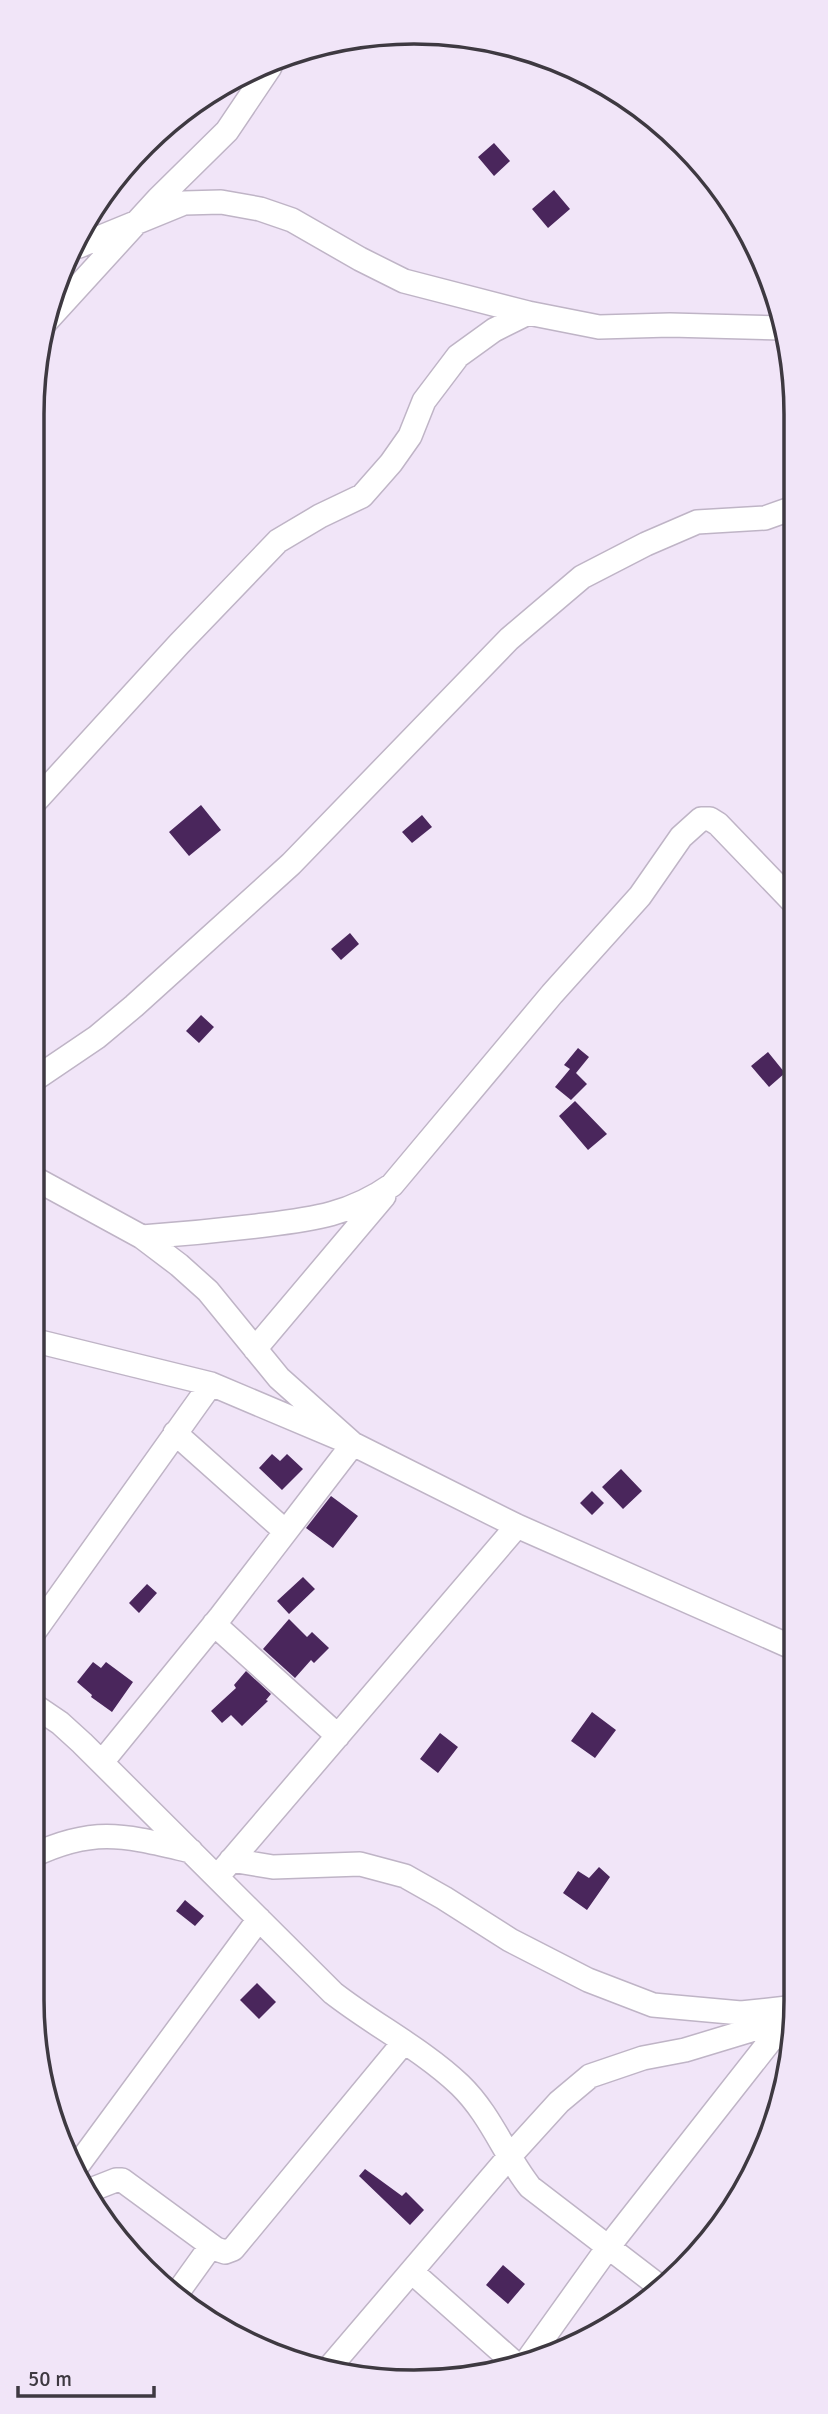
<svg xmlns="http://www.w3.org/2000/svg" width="828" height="2414" font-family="Signika,sans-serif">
<rect width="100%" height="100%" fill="#f1e5f8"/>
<!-- building -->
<path fill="#4a265c" d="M494,143l16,18 -16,15 -16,-19z
M554,190l16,19 -22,19 -16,-19z
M201,805l20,25 -32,26 -20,-24z
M422,815l10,12 -20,16 -10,-11z
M350,933l9,11 -18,16 -10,-11z
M201,1015l13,12 -15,16 -13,-12z
M578,1048l11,9 -13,16 11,11 -16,16 -16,-13 15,-18 -6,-4z
M768,1052l17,21 -16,14 -18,-21z
M575,1101l32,33 -19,16 -29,-34z
M272,1454l8,7 7,-7 16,15 -21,21 -23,-22z
M621,1469l21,22 -19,18 -21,-22z
M592,1491l12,12 -12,12 -12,-12z
M331,1496l27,20 -25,32 -27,-20z
M303,1577l12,12 -26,25 -12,-13z
M147,1584l10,9 -18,20 -10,-10z
M289,1619l18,18 5,-5 17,16 -15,15 -3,-3 -16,18 -32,-29z
M93,1662l8,6 5,-6 27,20 -21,30 -21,-15 1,-2 -15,-13z
M246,1671l25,23 -5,6 2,1 -26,25 -11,-11 -9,8 -11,-12 25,-23 -2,-3z
M592,1712l24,18 -21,28 -24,-17z
M440,1733l18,14 -20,26 -18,-14z
M599,1867l11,10 -23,33 -24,-17 15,-22 11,7z
M185,1900l19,16 -9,10 -19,-15z
M257,1983l19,19 -17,17 -19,-19z
M365,2169l37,27 4,-4 18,18 -14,15 -51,-49z
M503,2265l22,19 -17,20 -22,-19z"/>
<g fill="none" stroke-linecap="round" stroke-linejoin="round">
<defs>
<path id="minor" d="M79,246l105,-43 37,-1 39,7 32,11 68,39 44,22 124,32 71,14 71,-2 112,3
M43,325l115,-126 69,-68 43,-64
M32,805l147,-161 99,-103 42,-25 42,-20 29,-33 19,-27 14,-35 34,-45 36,-26 34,-17
M32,1081l65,-44 37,-31 157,-142 218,-225 73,-62 64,-33 51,-22 68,-4 28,-10
M32,1177l110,60 37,28 29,26 71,87 74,66 -132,172 -119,146
M142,1237c41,-3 82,-7 123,-12 49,-6 86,-11 127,-40l160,-191 88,-98 41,-59 20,-18h9l8,5 76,79
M32,1340l179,44 142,60 164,82 279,123
M255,1349l129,-153
M175,1433l110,98
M214,1624l124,112
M32,1635l179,-251
M32,1704l28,19 22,20 251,250c41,32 89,56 127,92 31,30 44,69 70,102l129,99
M32,1856c63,-30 94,-20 159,-5
M231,1860l42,7 87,-3 45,12 39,22 66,42 78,40 65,25 88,8 55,-6
M223,1870l294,-344
M75,2169l184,-250
M88,2191l28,-11h6l94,69 9,3 8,-3 171,-207
M412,2272l107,95
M178,2292l33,-46
M524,2365l85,-119 176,-224
M329,2368l180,-211 50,-55 31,-26 53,-18 42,-8 66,-20 31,-5"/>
</defs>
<!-- minor casing -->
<use href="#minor" stroke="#bfb4c6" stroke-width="26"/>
<!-- minor -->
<use href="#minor" stroke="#fff" stroke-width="23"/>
</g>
<!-- crop -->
<path d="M0 0H828V2414H0ZM414 44H414A370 370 0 0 1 784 414V2000A370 370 0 0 1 414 2370H414A370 370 0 0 1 44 2000V414A370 370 0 0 1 414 44Z" fill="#f1e5f8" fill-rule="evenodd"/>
<path fill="none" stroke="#3e3941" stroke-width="3.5" d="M414 44H414A370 370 0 0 1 784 414V2000A370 370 0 0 1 414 2370H414A370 370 0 0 1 44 2000V414A370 370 0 0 1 414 44Z"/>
<!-- scale -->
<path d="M18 2386v10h136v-10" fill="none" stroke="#3e3941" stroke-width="3.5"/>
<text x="28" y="2386" font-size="21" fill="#3e3941" stroke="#f1e5f8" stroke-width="5" paint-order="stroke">50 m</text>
</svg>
